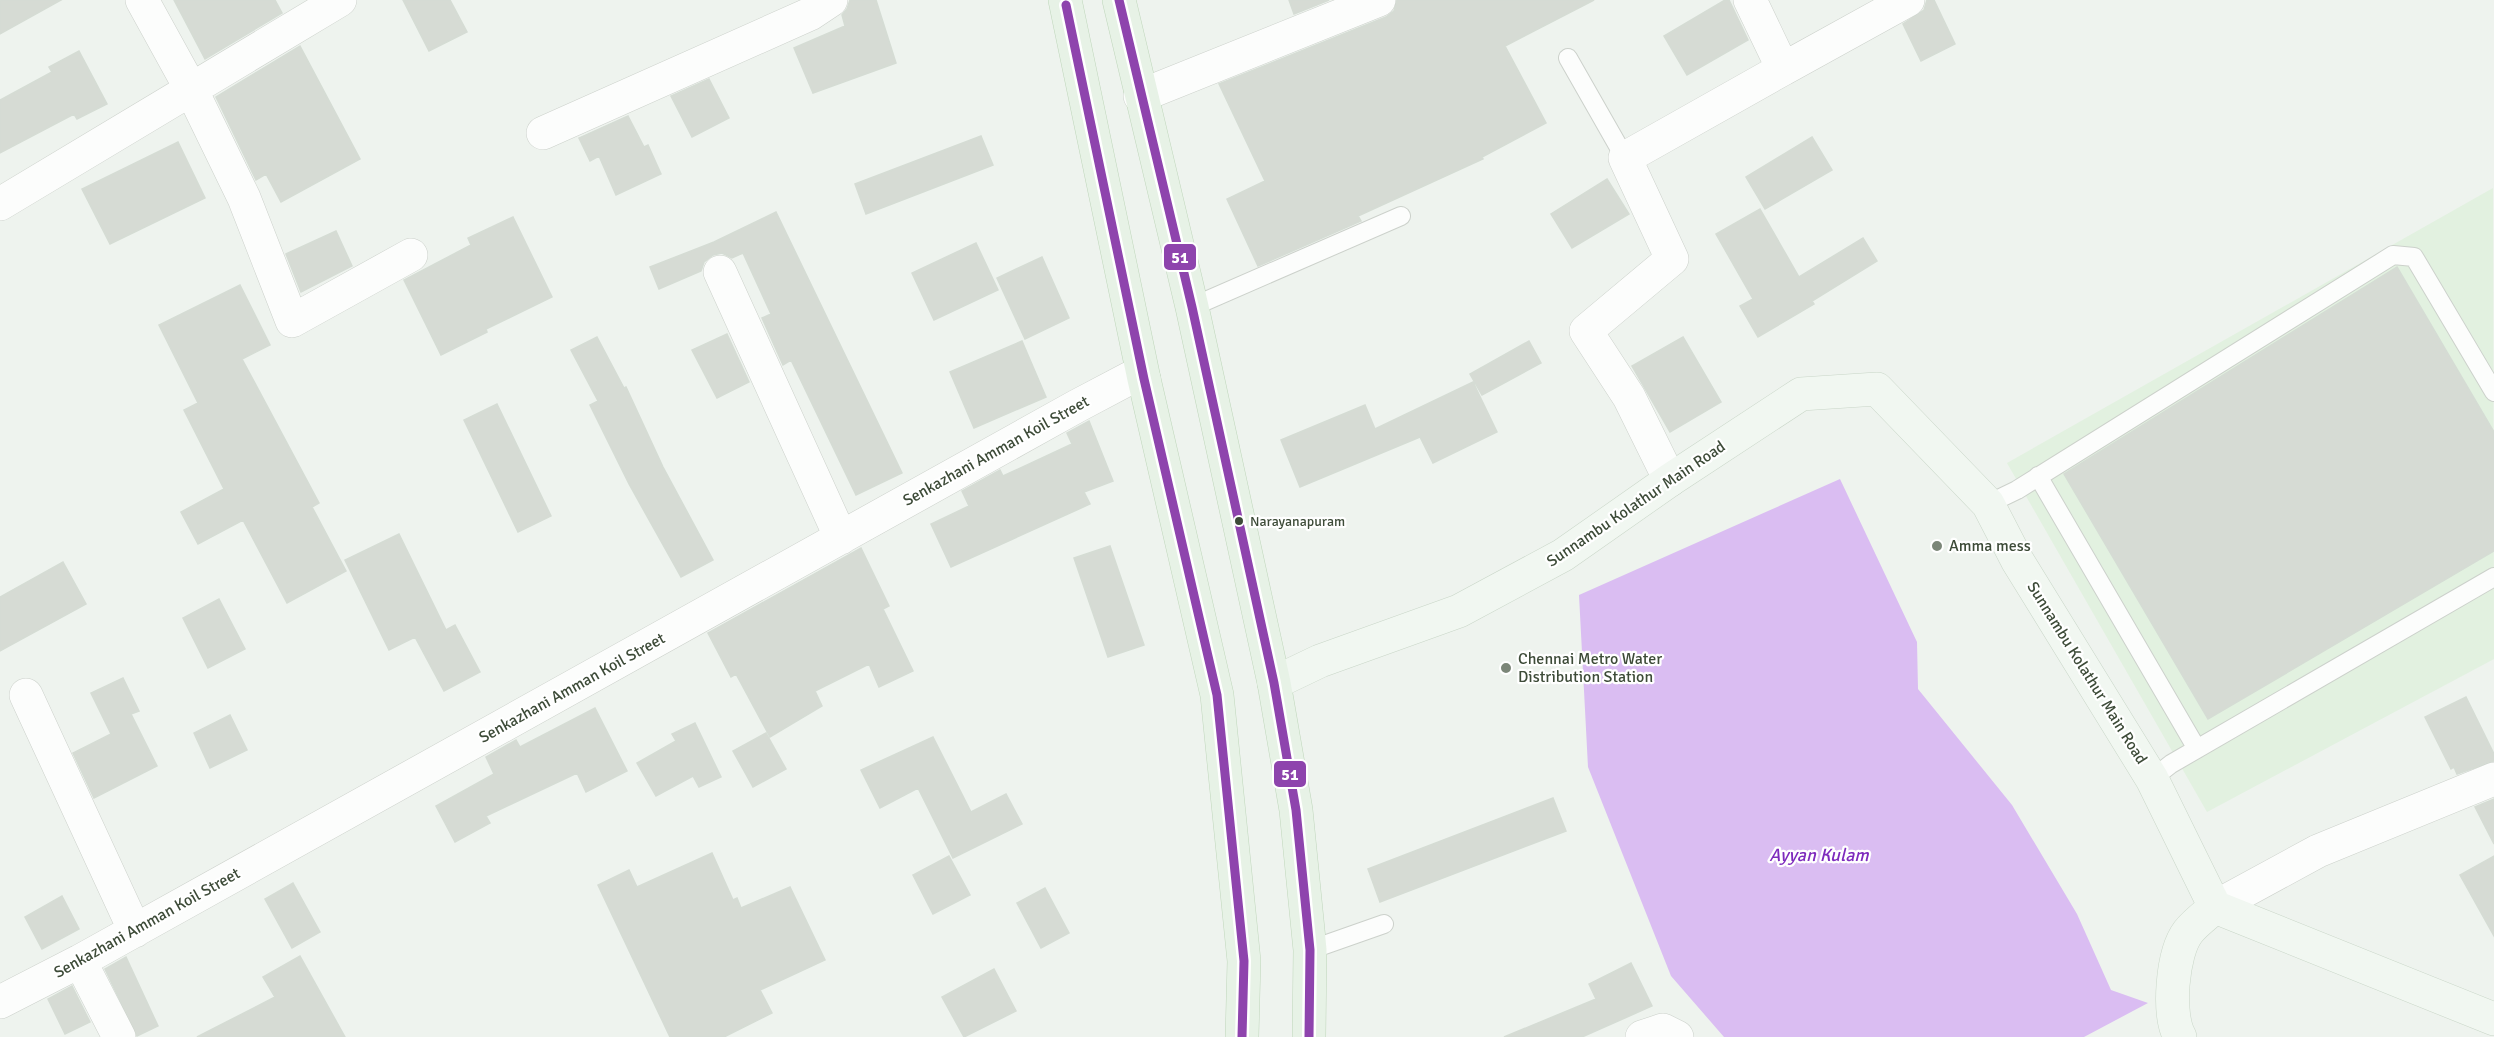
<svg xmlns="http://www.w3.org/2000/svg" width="2494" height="1037" font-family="Signika,sans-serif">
<rect width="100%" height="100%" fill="#eef3ee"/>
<!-- education -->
<path fill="#e2f1e0" d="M2493,188l1,471 -287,153 -200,-349z"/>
<!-- water -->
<path fill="#dabdf2" d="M1840,479l77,163 1,47 94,116 65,109 34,76 37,13 -64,34h-360l-53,-61 -83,-209 -9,-172z"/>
<!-- building -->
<path fill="#d6dbd4" stroke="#d5dcd4" stroke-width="1.5" d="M0,0h61l-61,34z
M174,0h101l7,13 -77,46z
M403,0h47l17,32 -38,19z
M850,0h26l20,63 -83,30 -19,-45 51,-22 -3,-11 5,-6z
M1289,0h40l-35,14z
M1397,0h197l-89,46 41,77 -64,34 1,2 -125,57 3,5 -103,45 -31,-67 38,-18 -46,-97 167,-67 8,-6z
M1725,0h4l19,40 -61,35 -23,-39z
M1927,0h7l21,44 -34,17 -18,-37 21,-14z
M300,46l60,113 -79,43 -15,-28 -10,6 -40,-83z
M79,51l28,53 -30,15 -3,-5 -74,39v-53l52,-28 -3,-5z
M709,79l20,39 -37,19 -21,-41z
M628,116l16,31 4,-2 13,29 -45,21 -17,-39 -9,5 -11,-23z
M981,136l12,29 -127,49 -11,-30z
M1812,137l20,33 -67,39 -19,-32z
M178,142l27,56 -95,46 -28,-55z
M1607,179l22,35 -57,34 -21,-34z
M1760,209l39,68 64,-39 14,23 -65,40 2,3 -56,33 -18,-31 13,-7 -37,-65z
M776,212l126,261 -46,22 -65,-135 -8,5 -21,-47 9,-4 -28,-61 -11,5 -10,-5 -9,2 -9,7 -3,9 -42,18 -9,-22 64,-25z
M513,217l39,80 -66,32 1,3 -46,23 -37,-75 67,-35 -3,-7z
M336,231l16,35 -51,26 -15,-38z
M976,243l22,47 -64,30 -22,-47z
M1042,257l27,61 -44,21 -28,-61z
M2397,267l97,165v119l-286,168 -144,-245z
M240,285l30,60 -28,14 77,144 -7,4 34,64 -59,32 -44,-83 -45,24 -17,-32 43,-23 -40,-79 14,-7 -39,-78z
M727,334l22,48 -32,16 -25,-48z
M597,337l27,51 2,-1 37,80 50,93 -32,17 -52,-93 -39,-79 8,-4 -27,-51z
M1683,337l38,65 -51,30 -38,-66z
M1022,341l24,56 -72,31 -24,-56z
M1529,341l12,22 -59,32 -12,-21z
M1473,382l24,50 -64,31 -13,-26 -120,50 -19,-47 84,-35 10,24z
M497,404l54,112 -33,16 -54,-112z
M1089,421l24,60 -29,11 6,12 -139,63 -20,-43 38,-18 -7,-15 38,-21 3,6 69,-32 -5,-11z
M399,534l47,96 9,-5 25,47 -36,19 -29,-54 -26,13 -44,-90z
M1110,546l34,99 -36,12 -34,-99z
M861,548l28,58 -6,3 30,62 -34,16 -10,-23 -54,27 7,15 -52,31 -34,-63 -5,3 -23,-44z
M63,562l23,42 -86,47v-54z
M219,599l26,50 -37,19 -25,-50z
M123,678l16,33 -8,3 26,52 -63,32 -21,-45 38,-19 -20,-41z
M2466,697l28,57v7l-37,13 -3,-7 -3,2 -26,-52z
M595,708l32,63 -41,21 -9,-19 -91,43 4,7 -35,19 -19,-36 58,-32 -8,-17 30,-17 4,7z
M230,715l17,35 -37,18 -16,-35z
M695,723l26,54 -22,10 -6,-11 -37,20 -19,-33 39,-22 -4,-7z
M766,733l20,36 -33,18 -20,-36z
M933,737l38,75 35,-18 16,30 -69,34 -35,-70 -38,20 -19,-38z
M1553,798l13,33 -186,71 -12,-33z
M2494,799v45l-19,-37z
M712,853l21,47 4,-2 4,10 49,-21 35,73 -65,30 12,23 -48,24h-54l-72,-152 31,-15 8,17z
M949,856l21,39 -37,19 -20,-39z
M2494,856v80l-34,-61z
M293,883l27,49 -28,16 -27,-49z
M1045,888l24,45 -28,15 -24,-45z
M62,896l17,33 -37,20 -17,-32z
M300,956l45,81h-148l78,-40 -12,-20z
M126,957l32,69 -21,10 -32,-67z
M1631,963l21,43 -70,31h-78l92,-38 -7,-15z
M994,969l22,42 -52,26 -22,-40z
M72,986l18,36 -25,12 -17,-35z"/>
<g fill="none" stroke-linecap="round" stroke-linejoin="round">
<defs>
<path id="lane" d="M1568,58l57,100
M1192,307l209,-91
M2038,476l159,273
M1988,504l29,-14 376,-235 21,2 80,135
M2152,779l19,-15 323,-187
M1310,950l74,-26"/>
<path id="street" d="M142,0l49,89 53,109 48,123 119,-66
M1783,69l125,-69
M1140,96l239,-96
M543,133l267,-119 21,-14
M0,204l340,-204
M720,272l121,266
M1670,480l-41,-83 -43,-66 86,-72 -47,-101 158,-89 -33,-69
M26,695l109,236
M2215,907l103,-56 176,-72
M80,961l39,76
M0,1002l80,-41 997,-555 53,-28 14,1
M1642,1037l21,-7 14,7"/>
<path id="secondary" d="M1274,683l46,-22 139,-50 104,-56 107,-75 131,-86 76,-5 111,115 29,56 135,219 63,128 279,112
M2180,1037c-13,-22 -8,-84 8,-105 7,-9 18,-17 27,-25"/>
<path id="primary" d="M1065,0l79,379 73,316 27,266 -2,76
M1119,0l73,307 82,376 22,127 14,140 -1,87"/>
</defs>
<!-- lane casing -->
<use href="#lane" stroke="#ccd1cb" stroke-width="20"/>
<!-- street casing -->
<use href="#street" stroke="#ccd1cb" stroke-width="34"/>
<!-- secondary casing -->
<use href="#secondary" stroke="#c9d6c8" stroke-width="34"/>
<!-- primary casing -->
<use href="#primary" stroke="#bfd6bb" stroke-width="34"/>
<!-- lane -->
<use href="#lane" stroke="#fcfdfc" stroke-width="18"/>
<!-- street -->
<use href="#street" stroke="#fcfdfc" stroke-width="33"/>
<!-- secondary -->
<use href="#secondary" stroke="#f1f7f1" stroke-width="33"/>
<!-- primary -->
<use href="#primary" stroke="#e7f2e6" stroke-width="33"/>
<defs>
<path id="bus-1" d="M1119,0l73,307 82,376 22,127 14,140 -1,87
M1066,5l78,374 73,316 27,266 -2,76"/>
</defs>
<!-- bus-1 casing -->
<use href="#bus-1" stroke="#fff" stroke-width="14"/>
<!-- bus-1 -->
<use href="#bus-1" stroke="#8e44ad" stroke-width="9"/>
</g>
<!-- markers -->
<circle fill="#3d4b38" stroke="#fff" stroke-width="2" cx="1239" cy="521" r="5"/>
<g fill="#7b8678" stroke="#fff" stroke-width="2">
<circle cx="1937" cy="546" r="6"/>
<circle cx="1506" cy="668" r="6"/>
</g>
<g text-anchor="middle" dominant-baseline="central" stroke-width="4.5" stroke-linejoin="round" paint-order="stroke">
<!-- bus labels -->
<g font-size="14" fill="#3d4b38" stroke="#fff" text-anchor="start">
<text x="1250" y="521">Narayanapuram</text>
</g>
<!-- street labels -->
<g font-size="16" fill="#3d4b38" stroke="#fff">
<text transform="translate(996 451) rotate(-29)">Senkazhani Amman Koil Street</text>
<text transform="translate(1636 504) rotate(-34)">Sunnambu Kolathur Main Road</text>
<text transform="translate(2087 673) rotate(58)">Sunnambu Kolathur Main Road</text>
<text transform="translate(572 688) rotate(-29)">Senkazhani Amman Koil Street</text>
<text transform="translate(147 923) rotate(-29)">Senkazhani Amman Koil Street</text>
</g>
<!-- poi labels -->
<g font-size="16" fill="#3d4b38" stroke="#fff" text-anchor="start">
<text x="1949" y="546">Amma mess</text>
<text x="1518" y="659">Chennai Metro Water<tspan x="1518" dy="18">Distribution Station</tspan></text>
</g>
<!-- water labels -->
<g font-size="18" font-style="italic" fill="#7e2bbd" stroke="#fff">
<text x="1819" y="855">Ayyan Kulam</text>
</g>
</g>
<g stroke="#fff" stroke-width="2">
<rect x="1163" y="243" width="34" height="28" rx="6" fill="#8e44ad"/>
<rect x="1273" y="760" width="34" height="28" rx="6" fill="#8e44ad"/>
</g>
<g font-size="16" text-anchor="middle" font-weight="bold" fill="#fff">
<text x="1180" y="263">51</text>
<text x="1290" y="780">51</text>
</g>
</svg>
